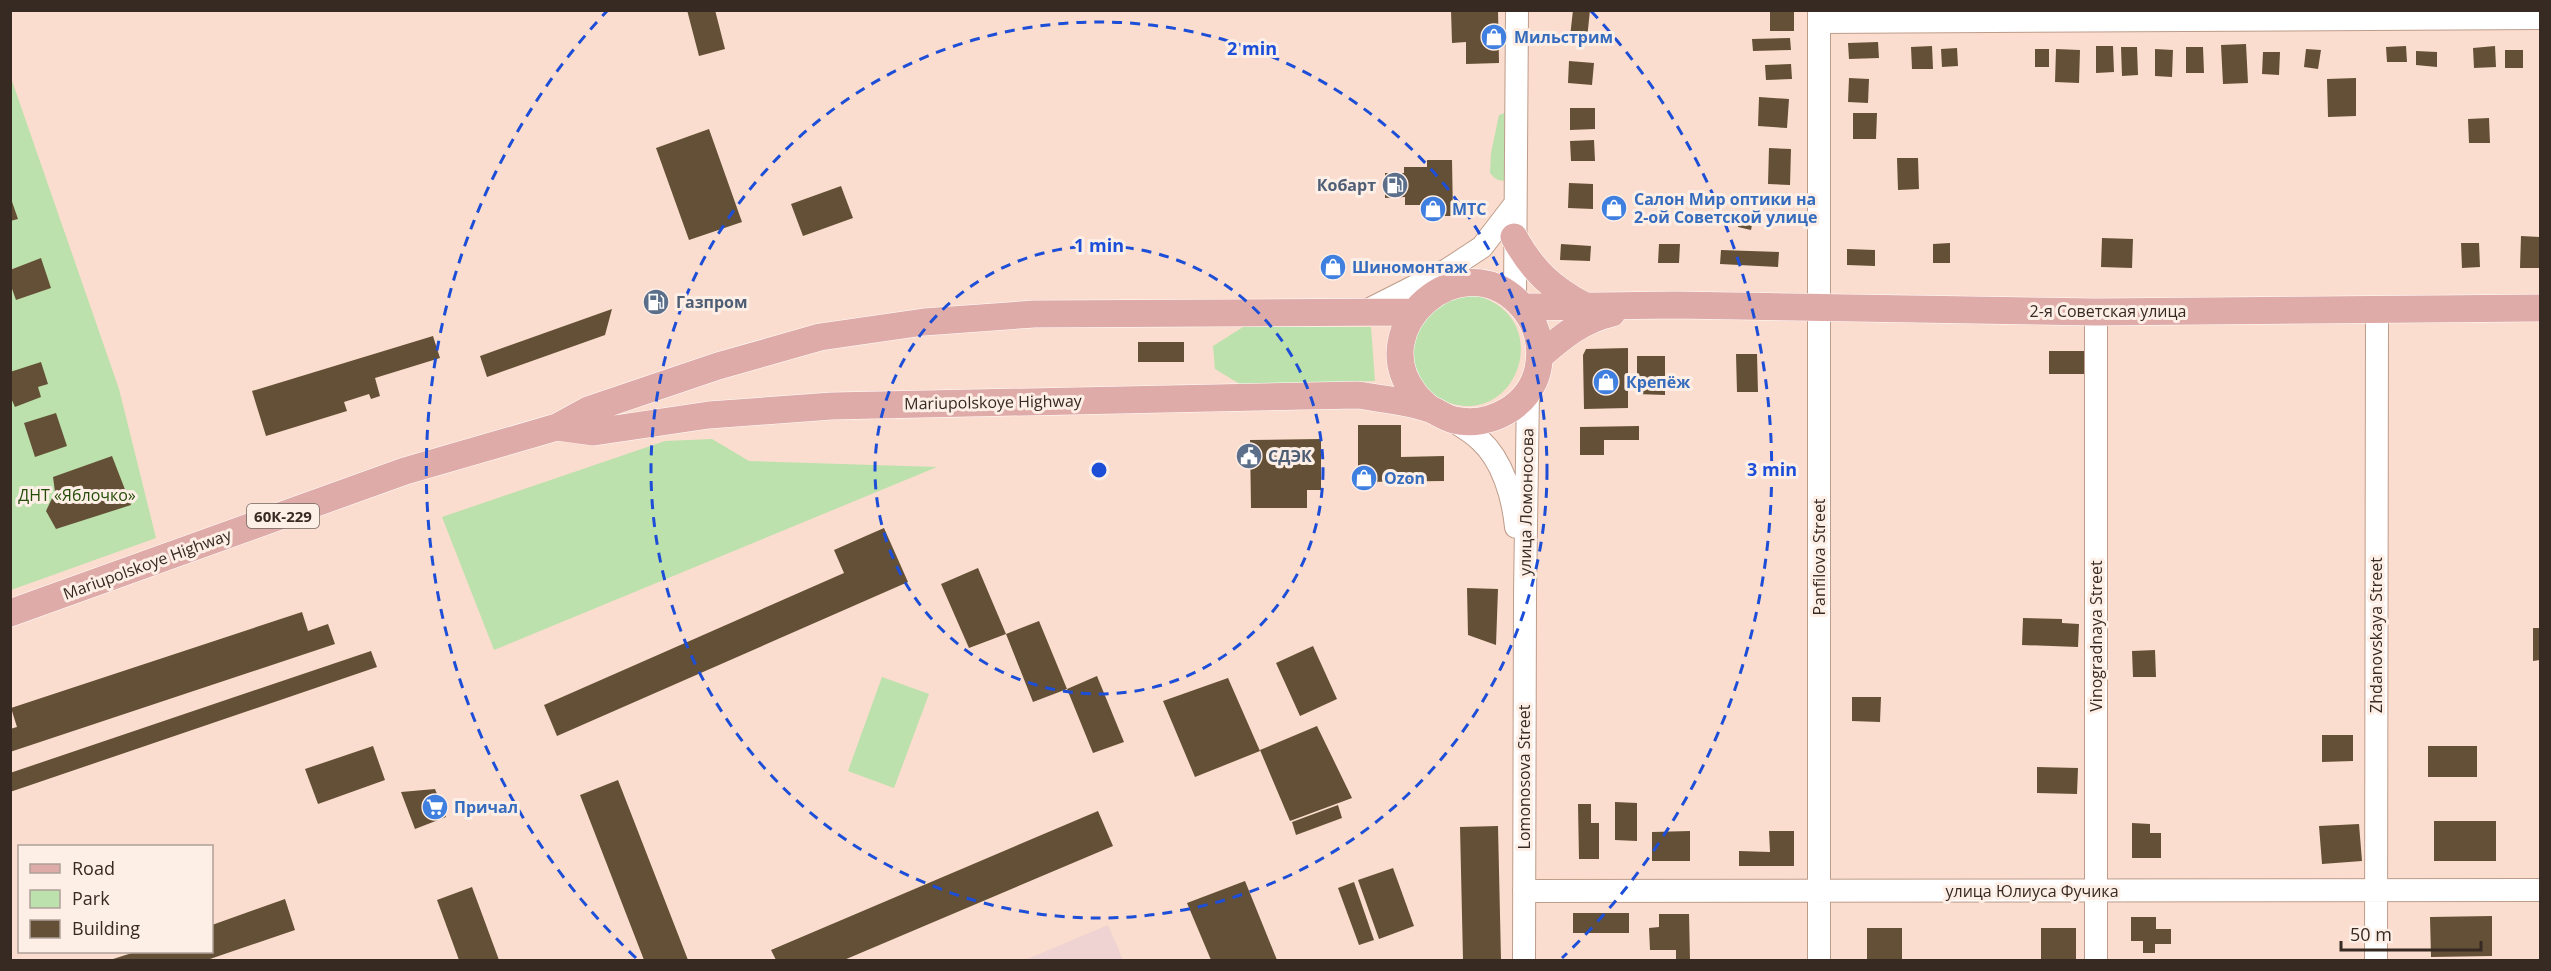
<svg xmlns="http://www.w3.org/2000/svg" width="2551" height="971" font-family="'Open Sans',sans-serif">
<rect width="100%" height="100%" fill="#faddce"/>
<!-- education -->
<path fill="#eed3d2" d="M1108,925l15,35h-98z"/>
<!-- green -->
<path fill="#bce1ac" d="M10,75l109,314 37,149 -145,52z
M1505,113l3,68c-8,0 -13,-1 -18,-8l1,-20 8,-38z
M1474,295c85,20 43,141 -35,104 -8,-4 -22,-17 -24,-26 -3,-13 -1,-29 -2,-42l29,-31z
M1243,327h128l4,54 -132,5 -28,-17 -2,-23z
M712,439l37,22 188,6 -443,183 -52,-133 223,-76z
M882,677l47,17 -35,94 -46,-17z"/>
<!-- building -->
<path fill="#645036" d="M687,10h28l10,39 -26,7z
M1451,10h47l1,53 -33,1v-22l-14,1z
M1573,10h17l-3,29 -17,-2z
M1770,10h24v21h-24z
M1790,38l1,12 -38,1 -1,-12z
M1878,42l1,16 -30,1 -1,-16z
M2246,44l2,39 -25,1 -2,-39z
M1932,46l1,23h-21l-1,-22z
M2096,46h17l1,26 -18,1z
M2406,46l1,16h-20l-1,-15z
M2495,46l1,21 -22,1 -1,-20z
M2121,47h16l1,28 -16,1z
M2186,47h17l1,26h-18z
M1957,48l1,18 -16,1 -1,-18z
M2035,49h14v18h-14z
M2056,49l24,1 -1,33 -24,-1z
M2155,49l18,1 -1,27 -17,-1z
M2306,49l15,1 -3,19 -14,-2z
M2505,50h18v18h-18z
M2416,51l21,1v15l-21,-2z
M2263,52h17l-1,23 -17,-1z
M1569,61l25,2 -2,22 -24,-2z
M1791,64l1,15 -26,1 -1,-15z
M1849,78l20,1 -1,24 -20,-1z
M2356,78v38l-28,1 -1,-38z
M1759,97l30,2 -2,29 -29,-2z
M1570,108h25v21l-25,1z
M1853,113h24l-1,26h-23z
M2489,118l1,25h-21l-1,-24z
M709,129l33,93 -53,18 -33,-92z
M1594,140l1,21h-24l-1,-20z
M1769,148l22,1 -1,36 -22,-1z
M1897,158h21l1,31 -21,1z
M1427,160h25l1,56h-26v-11h-22v-8l-20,1v-25h19v-6h23z
M1569,183l24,1v25l-25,-1z
M841,186l12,32 -50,18 -12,-32z
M10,196l8,23 -8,2z
M1739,218l14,2 -2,10 -13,-3z
M2521,236l19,1v31h-20z
M2102,238l31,1 -1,29 -31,-1z
M1950,243v20h-17v-19z
M2461,243h18l1,24 -18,1z
M1561,244l30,2 -1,15 -30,-1z
M1659,244h21l-1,19h-21z
M1847,249l28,1v16l-28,-1z
M1721,250l58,2 -1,15 -58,-3z
M41,258l10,30 -35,12 -6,-17v-13z
M612,309l-7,26 -118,42 -7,-21z
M433,336l7,22 -65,20 5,18 -9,3 -2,-5 -25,8 3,9 -81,25 -14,-45z
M1138,342h46v20h-46z
M1628,348v60l-44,1 -1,-54 3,-6z
M2049,351h35v23h-35z
M1736,354h21l1,38h-21z
M1637,356h28v39l-28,-1z
M41,362l7,22 -10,3 3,10 -26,10 -5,-11v-24z
M56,413l11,33 -32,11 -11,-34z
M1358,425h43v32l43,-1v25l-86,1z
M1639,426v14h-35v15h-24v-28z
M1321,439v51h-14v18h-56l-1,-68z
M112,456l19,49 -75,24 -10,-18 9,-19 -2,-15z
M884,528l24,54 -351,154 -13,-31 300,-132 -10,-23z
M978,568l28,66 33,-13 28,68 -34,13 -27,-68 -37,14 -28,-64z
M1467,588l31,1 -2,56 -28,-10z
M302,612l6,19 20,-7 7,20 -325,108v-23l7,-2 -6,-19z
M2023,618l39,1v4l17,1 -1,23 -56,-2z
M2533,628h7v32l-7,1z
M1313,646l24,53 -37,17 -24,-53z
M2155,650l1,27h-23l-1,-26z
M371,651l6,16 -367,125v-19z
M1097,676l27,66 -31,11 -26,-64z
M1228,678l32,73 -65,26 -32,-76z
M1852,697h29l-1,25 -28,-1z
M1317,726l35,72 -62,23 -30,-71z
M2322,735h31v26l-31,1z
M373,746l12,34 -67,24 -13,-35z
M2428,746h49v31h-49z
M2037,767l41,1 -1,26 -40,-1z
M618,780l70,180h-44l-64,-165z
M435,789l11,28 -31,12 -14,-37z
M1615,802l22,1v38l-22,-1z
M1578,804h13v19h8v36h-20z
M1338,805l4,13 -46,17 -4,-13z
M1098,811l15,35 -269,114h-68l-5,-10z
M2434,821h62v40h-62z
M2132,823l18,1v9h11v25h-29z
M2359,824l3,37 -40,3 -3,-38z
M1498,826l3,134h-38l-3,-133z
M1690,831v30h-38v-29z
M1769,831h25v35h-55v-15l31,1z
M1393,868l21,58 -35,13 -21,-59z
M1245,881l32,79h-66l-24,-57z
M1354,882l20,58 -15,5 -21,-57z
M472,887l27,73h-40l-22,-60z
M285,899l10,31 -88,30h-97l25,-8h77v-27z
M1573,913h56v20h-56z
M1659,914h30l1,46h-14v-10h-26l-1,-22 10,-1z
M2492,916v40l-61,1 -1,-40z
M2131,917h25v12h15v15h-16v9h-12v-12h-12z
M1867,928h35v32h-35z
M2041,928h35v32h-35z"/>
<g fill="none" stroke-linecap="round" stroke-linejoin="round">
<defs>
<path id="minor" d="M1819,22l721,-4
M1515,299l2,-289
M1364,312l83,-42 35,-23 33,-43
M2096,312v648
M1452,420c9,6 20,12 28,20 23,21 33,57 36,87
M1524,891l1016,-1
M1524,960l1,-366 3,-202
M1819,960v-950
M2376,960l1,-650"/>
<path id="major" d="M1514,237c19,34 37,51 71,69
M1523,307l152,-2 421,7 444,-4
M1540,356c23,-20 42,-36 72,-43
M557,427l37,5 115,-17 123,-9 526,-11c23,4 50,6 72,14 8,3 15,9 24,11 36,8 76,-14 84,-51 5,-25 -2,-49 -20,-67 -58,-58 -154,25 -104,91 4,6 10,11 16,16
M10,613l395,-142 152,-44 31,-17 130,-44 102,-29 104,-15 110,-8 380,-2"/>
</defs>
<!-- minor casing -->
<use href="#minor" stroke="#be9c8a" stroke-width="24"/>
<!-- major casing -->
<use href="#major" stroke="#fff" stroke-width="28"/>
<!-- minor -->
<use href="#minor" stroke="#fff" stroke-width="22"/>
<!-- major -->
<use href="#major" stroke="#dfaba8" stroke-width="27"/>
</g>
<!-- distance rings -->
<g fill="none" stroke="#1d4ed8" stroke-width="3" stroke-dasharray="10 8">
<circle cx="1099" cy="470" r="224"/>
<circle cx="1099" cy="470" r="448"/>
<path d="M636 958A673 673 0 0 1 607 11M1591 11A673 673 0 0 1 1562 958"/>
</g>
<!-- icons -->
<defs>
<symbol id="shop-disc" viewBox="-11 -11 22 22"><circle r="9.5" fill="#3f7fe0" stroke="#fdeee6"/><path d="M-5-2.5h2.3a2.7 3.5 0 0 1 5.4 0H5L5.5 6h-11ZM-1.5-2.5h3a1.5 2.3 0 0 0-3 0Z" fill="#fff"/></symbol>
<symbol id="fuel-disc" viewBox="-11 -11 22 22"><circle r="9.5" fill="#5c6f8a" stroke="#fdeee6"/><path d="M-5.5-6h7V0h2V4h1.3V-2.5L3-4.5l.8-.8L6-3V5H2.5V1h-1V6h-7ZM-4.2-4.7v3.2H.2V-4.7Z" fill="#fff"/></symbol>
<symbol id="civic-disc" viewBox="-11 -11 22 22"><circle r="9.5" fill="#5c6f8a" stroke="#fdeee6"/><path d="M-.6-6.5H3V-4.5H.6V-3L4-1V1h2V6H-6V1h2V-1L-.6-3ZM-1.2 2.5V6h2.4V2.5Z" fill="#fff"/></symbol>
<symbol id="supermarket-disc" viewBox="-11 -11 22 22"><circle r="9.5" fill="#3f7fe0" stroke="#fdeee6"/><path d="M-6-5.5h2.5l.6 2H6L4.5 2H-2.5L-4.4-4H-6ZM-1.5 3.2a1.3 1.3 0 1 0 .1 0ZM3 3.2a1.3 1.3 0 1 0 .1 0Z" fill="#fff"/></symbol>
</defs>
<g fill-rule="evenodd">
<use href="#shop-disc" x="1479" y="22" width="30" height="30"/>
<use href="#fuel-disc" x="1380" y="170" width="30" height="30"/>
<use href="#shop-disc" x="1599" y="193" width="30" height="30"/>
<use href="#shop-disc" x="1418" y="194" width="30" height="30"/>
<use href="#shop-disc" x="1318" y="252" width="30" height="30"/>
<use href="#fuel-disc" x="641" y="287" width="30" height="30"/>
<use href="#shop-disc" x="1591" y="367" width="30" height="30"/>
<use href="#civic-disc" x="1234" y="441" width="30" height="30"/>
<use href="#shop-disc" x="1349" y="463" width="30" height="30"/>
<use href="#supermarket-disc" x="420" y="792" width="30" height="30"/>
</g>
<g text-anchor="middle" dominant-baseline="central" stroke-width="6" stroke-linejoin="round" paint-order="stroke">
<!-- shield labels -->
<rect fill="#fdeee6" stroke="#72655e" stroke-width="1.5" x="247" y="504" width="72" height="24" rx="4.5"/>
<g font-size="15" font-weight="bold" fill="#372a23">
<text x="283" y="516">60К-229</text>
</g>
<!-- shop labels -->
<g font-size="16" font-weight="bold" fill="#366cbe" stroke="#fdeee6" text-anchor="start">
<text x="1514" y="37">Мильстрим</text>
<text x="1634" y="199">Салон Мир оптики на<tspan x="1634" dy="18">2-ой Советской улице</tspan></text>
<text x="1452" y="209">МТС</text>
<text x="1352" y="267">Шиномонтаж</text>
<text x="1626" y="382">Крепёж</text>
<text x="1384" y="478">Ozon</text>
<text x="454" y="807">Причал</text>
</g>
<!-- service labels -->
<g font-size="16" font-weight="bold" fill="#4e5e75" stroke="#fdeee6" text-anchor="start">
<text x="1376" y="185" text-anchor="end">Кобарт</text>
<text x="676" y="302">Газпром</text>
<text x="1268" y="456">СДЭК</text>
</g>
<!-- street labels -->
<g font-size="16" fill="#372a23" stroke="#fdeee6">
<text x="2108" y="311">2-я Советская улица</text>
<text transform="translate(993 402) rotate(-1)">Mariupolskoye Highway</text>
<text transform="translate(1526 502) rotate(-89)">улица Ломоносова</text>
<text transform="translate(1819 557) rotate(-90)">Panfilova Street</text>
<text transform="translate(147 564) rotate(-20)">Mariupolskoye Highway</text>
<text transform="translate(2376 635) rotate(-90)">Zhdanovskaya Street</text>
<text transform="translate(2096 636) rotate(-90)">Vinogradnaya Street</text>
<text transform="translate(1524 777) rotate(-90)">Lomonosova Street</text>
<text x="2032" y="891">улица Юлиуса Фучика</text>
</g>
<!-- park labels -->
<g font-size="16" fill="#234d08" stroke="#fdeee6">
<text x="77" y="495">ДНТ «Яблочко»</text>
</g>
</g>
<circle cx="1099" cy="470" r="9" fill="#1d4ed8" stroke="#fdeee6" stroke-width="3"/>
<g font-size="18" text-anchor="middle" font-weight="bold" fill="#1d4ed8" stroke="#fdeee6" stroke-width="6" stroke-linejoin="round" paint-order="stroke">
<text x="1252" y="55">2 min</text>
<text x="1099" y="252">1 min</text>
<text x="1772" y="476">3 min</text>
</g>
<!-- border -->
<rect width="2551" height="971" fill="none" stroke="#372a23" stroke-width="24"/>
<!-- legend -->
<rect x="18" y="845" width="195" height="108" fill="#fdeee6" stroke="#aea098" stroke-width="1.5"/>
<rect x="30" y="864" width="30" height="9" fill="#dfaba8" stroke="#aea098" stroke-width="1.5"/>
<text x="72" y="875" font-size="18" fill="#372a23">Road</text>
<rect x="30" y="890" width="30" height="18" fill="#bce1ac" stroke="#aea098" stroke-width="1.5"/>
<text x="72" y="905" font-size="18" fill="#372a23">Park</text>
<rect x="30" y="920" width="30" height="18" fill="#645036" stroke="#aea098" stroke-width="1.5"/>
<text x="72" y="935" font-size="18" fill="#372a23">Building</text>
<!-- scale -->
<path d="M2341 941v9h140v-9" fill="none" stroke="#372a23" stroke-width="3"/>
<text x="2350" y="941" font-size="18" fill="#372a23" stroke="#fdeee6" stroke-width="4.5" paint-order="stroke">50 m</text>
</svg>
